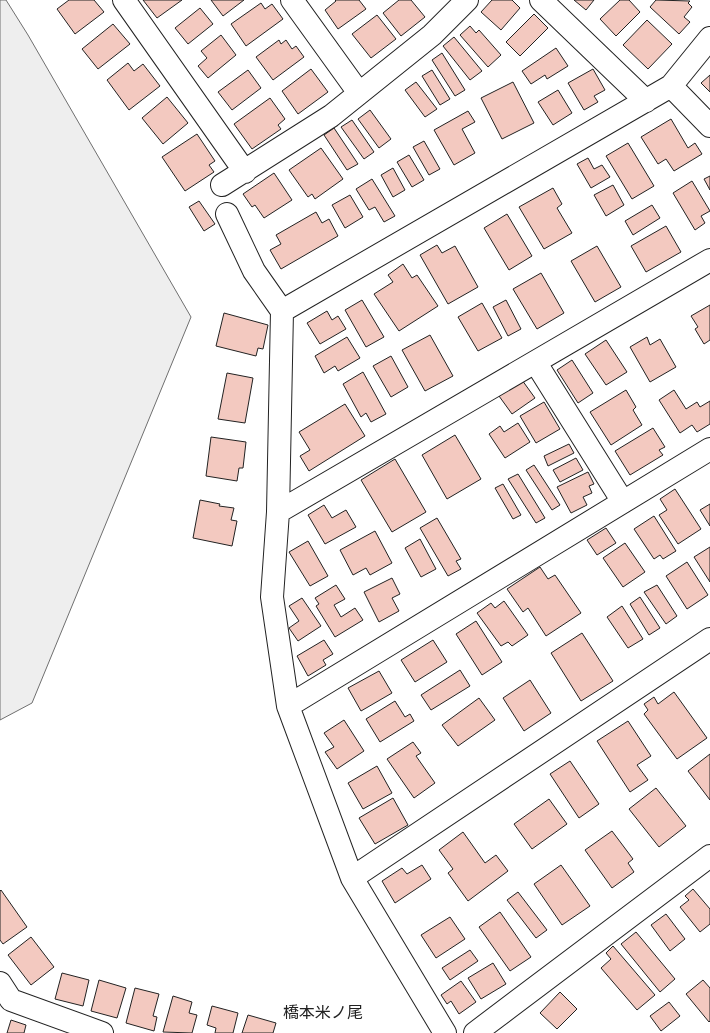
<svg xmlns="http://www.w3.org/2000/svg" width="710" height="1033" font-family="'Zilla Slab','Noto Sans JP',serif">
<rect width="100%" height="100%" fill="#fff"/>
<!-- green -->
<path fill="#eee" stroke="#6f6f6f" d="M0,0h6l22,35 163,282 -159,386 -32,17z"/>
<!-- building -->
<path fill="#f3c9c0" stroke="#222" d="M69,0h25l10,12 -29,22 -18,-25z
M143,0h39l-25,18z
M211,0h33l-21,16z
M335,0h24l7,9 -28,20 -13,-19 11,-9z
M399,0h12l14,17 -24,19 -18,-23z
M492,0h20l8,8 -19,22 -20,-18z
M574,0h20l-8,10z
M620,0h9l11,12 -24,24 -16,-17z
M656,0l34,1 -2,2 4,4 -8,10 6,5 -11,12 -29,-27z
M261,3l4,6 7,-5 11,15 -37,27 -15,-22z
M200,8l13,16 -25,20 -13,-16z
M534,14l14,14 -28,28 -14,-14z
M377,15l19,24 -25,19 -19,-24z
M647,20l25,24 -24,25 -25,-24z
M113,24l17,20 -32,25 -16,-20z
M470,26l6,7 3,-3 22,25 -13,12 -28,-32z
M221,35l15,20 -28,23 -10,-12 9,-8 -6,-7z
M454,37l28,34 -12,9 -27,-34z
M279,40l2,4 5,-4 6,9 4,-3 8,11 -31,23 -17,-23z
M556,48l12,18 -21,13 -2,-4 -14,9 -9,-13z
M442,53l23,37 -10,6 -23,-36z
M128,63l6,8 9,-7 17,22 -31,24 -22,-30z
M311,69l17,23 -30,22 -16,-23z
M593,69l12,21 -11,6 4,6 -14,8 -16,-27z
M248,70l13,18 -29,22 -14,-18z
M432,70l18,29 -10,6 -18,-29z
M710,75v17l-9,-9z
M416,82l21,27 -12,8 -20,-27z
M513,82l21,41 -32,16 -21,-41z
M558,90l14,23 -19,12 -15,-23z
M167,97l21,26 -25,21 -21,-26z
M270,98l15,21 -7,6 3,4 -29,20 -18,-25z
M370,110l21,29 -12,9 -21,-29z
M468,111l7,11 -13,7 13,24 -21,12 -20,-35z
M671,119l17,29 7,-5 7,11 -28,17 -8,-12 -8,5 -17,-27z
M352,120l22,32 -10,7 -23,-32z
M334,128l24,36 -11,6 -23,-35z
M197,134l18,27 -6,4 5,7 -29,19 -23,-34z
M424,141l16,28 -11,6 -16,-28z
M628,143l26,43 -22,13 -26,-43z
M321,148l22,31 -28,20 -3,-5 -4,3 -19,-27z
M409,155l15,25 -12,7 -15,-25z
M588,158l6,11 8,-4 8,12 -19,11 -14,-24z
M393,168l12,22 -12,7 -12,-22z
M274,173l18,27 -28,18 -9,-13 -3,2 -9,-13z
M710,176v14l-6,-11z
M372,179l23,37 -11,6 -9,-15 -6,3 -13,-21z
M692,181l18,30 -9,5 4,7 -10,7 -22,-37z
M613,185l11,20 -18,11 -12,-21z
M553,188l9,16 -5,4 15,25 -28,16 -25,-42z
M350,195l13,22 -18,11 -13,-23z
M199,201l16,23 -11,7 -15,-24z
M652,205l8,13 -27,17 -8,-14z
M316,212l6,11 7,-4 9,17 -57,33 -11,-19 11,-6 -5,-9z
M507,214l25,42 -23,14 -25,-42z
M666,226l15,26 -35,20 -15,-26z
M437,245l5,8 13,-7 23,41 -30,17 -28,-49z
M597,246l24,41 -26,15 -24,-41z
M403,264l9,14 5,-3 21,31 -39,25 -25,-37 19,-12 -5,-7z
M541,273l23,40 -27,16 -24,-40z
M362,300l22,37 -18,10 -21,-37z
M506,300l15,29 -13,7 -15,-29z
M482,303l20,35 -24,13 -20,-34z
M710,305v35l-6,4 -9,-15 3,-2 -7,-11z
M327,311l5,9 6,-4 8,13 -26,15 -13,-21z
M224,313l44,12 -5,24 -5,-1 -2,8 -40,-10z
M430,335l23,41 -28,15 -23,-41z
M347,337l13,21 -22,13 -3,-5 -11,7 -9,-17z
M647,337l3,8 10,-6 16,28 -26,15 -20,-35z
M606,340l21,32 -21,13 -21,-31z
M391,356l17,31 -17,10 -18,-31z
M572,360l21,33 -15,10 -21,-33z
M363,372l23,42 -15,8 -5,-9 -5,4 -18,-33z
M227,373l26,5 -8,45 -27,-4z
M522,380l13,18 -23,16 -13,-18z
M626,390l10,17 -3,3 9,15 -31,20 -21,-33z
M674,390l12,19 11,-7 3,5 10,-6v23l-13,8 -5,-7 -12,8 -21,-33z
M544,402l16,27 -24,14 -16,-27z
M345,404l20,32 -56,35 -9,-15 10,-6 -11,-18z
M518,423l12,19 -25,16 -16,-24 11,-8 4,6z
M653,428l12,19 -6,3 4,5 -33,20 -15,-24z
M455,435l26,44 -34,20 -25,-44z
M211,437l35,5 -3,26h-4l-2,13 -31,-5z
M569,444l5,9 -26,13 -4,-10z
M576,458l7,12 -23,12 -7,-12z
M395,459l31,53 -34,20 -31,-52z
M534,465l26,40 -8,5 -26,-40z
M588,472l6,12 -5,2 3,7 -9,4 4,8 -16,8 -14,-26z
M518,474l27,44 -9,5 -28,-44z
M503,484l18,31 -8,4 -18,-31z
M675,489l26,40 -23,15 -19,-29 8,-5 -7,-11z
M200,500l20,4 -1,2 15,2 -3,12 6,1 -5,25 -39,-8z
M710,504v22l-10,-16z
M324,505l8,13 14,-8 10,17 -31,17 -17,-29z
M654,516l22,35 -13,8 -3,-4 -6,4 -20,-30z
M437,518l24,41 -5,2 5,8 -13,7 -28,-48z
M606,528l10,15 -19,12 -10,-15z
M375,531l17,32 -22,12 -4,-7 -13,7 -13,-25z
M420,539l16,30 -15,8 -16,-29z
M308,541l20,35 -18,10 -21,-34z
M625,543l20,29 -22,15 -20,-29z
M710,547v35l-16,-25z
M687,562l21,33 -21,14 -21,-33z
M540,567l8,12 7,-4 26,38 -35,23 -18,-28 -5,4 -16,-23z
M392,578l8,16 -8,4 7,13 -20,11 -15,-30z
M336,585l9,14 -11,6 7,12 14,-9 8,12 -28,17 -19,-31 3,-2 -4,-6z
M657,585l20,31 -11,8 -22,-32z
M640,597l20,31 -11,7 -19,-31z
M302,598l19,28 -23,15 -9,-13 10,-7 -10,-15z
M504,601l24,34 -16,11 -4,-4 -7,4 -24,-33 14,-10 4,5z
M622,606l21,33 -15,9 -21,-31z
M476,621l26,41 -20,13 -26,-41z
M582,633l31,48 -32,20 -30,-48z
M324,640l9,14 -10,6 3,5 -18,11 -11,-20z
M433,640l14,22 -32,20 -14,-22z
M460,670l10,16 -39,24 -10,-15z
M379,671l13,22 -31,18 -13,-23z
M530,680l21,33 -27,18 -21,-33z
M674,692l33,46 -30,21 -33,-45 4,-4 -4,-6 10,-7 4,7z
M479,698l16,22 -37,26 -16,-21z
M395,701l10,16 5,-3 4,7 -34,21 -14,-23z
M344,720l20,31 -27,18 -12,-17 9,-5 -10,-14z
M628,721l23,35 -14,9 11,15 -18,12 -33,-51z
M413,742l8,11 -5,3 19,27 -21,15 -27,-39z
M710,754v46l-22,-29z
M570,761l29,43 -20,14 -29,-44z
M377,766l15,27 -29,16 -15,-26z
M656,788l30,38 -27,21 -30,-38z
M393,798l15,27 -33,19 -16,-26z
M549,799l18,25 -35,25 -18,-25z
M612,831l21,28 -5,4 6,9 -22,16 -27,-38z
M463,832l22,31 11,-8 12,16 -40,30 -20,-28 5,-4 -14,-19z
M422,865l9,14 -36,24 -13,-22 20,-13 5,6z
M561,865l29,41 -28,19 -28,-41z
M693,889l17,20v15l-10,8 -20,-25 9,-7 -4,-4z
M1,890l26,37 -24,17 -3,-4v-49z
M518,892l29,38 -11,8 -29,-38z
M500,912l31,45 -21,14 -31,-44z
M666,914l19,25 -15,12 -19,-26z
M450,917l15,22 -29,19 -15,-23z
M636,932l39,47 -15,13 -39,-48z
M31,937l23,30 -23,18 -23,-30z
M613,946l42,49 -18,15 -36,-42 10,-9 -5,-6z
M470,950l8,11 -28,19 -8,-12z
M493,963l13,21 -25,15 -13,-21z
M62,973l27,7 -6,26 -28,-7z
M99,980l27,8 -9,30 -26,-7z
M703,980l7,8v33l-1,1 -23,-28z
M461,981l15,21 -17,12 -8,-13 -4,3 -6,-9z
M135,988l24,6 -6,22 4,1 -3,14 -28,-8z
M560,992l17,17 -20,20 -17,-16z
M173,996l19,6 -3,11 8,2 -5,18 -29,-1z
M669,1002l11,14 -19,15 -11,-15z
M212,1006l26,7 -5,20h-18l1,-5 -9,-3z
M248,1015l28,8 -3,10h-31z
M11,1020l15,5 -2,8h-17z"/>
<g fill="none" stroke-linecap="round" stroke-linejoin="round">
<defs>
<path id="minor" d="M124,0l121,172
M292,0l67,93
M541,0l105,101
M671,86l39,40
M222,185l109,-69 101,-81 35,-35
M227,214l27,57 28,40 -4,201 -6,85 16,109 64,172 93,155
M282,311l389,-225 39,-48
M536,363l87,139
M278,512l432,-252
M288,706l422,-257
M352,878l358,-239
M0,983l11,17 91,33
M475,1033l235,-177"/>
</defs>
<!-- minor casing -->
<use href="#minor" stroke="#222" stroke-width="24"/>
<!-- minor -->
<use href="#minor" stroke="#fff" stroke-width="22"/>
</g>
<g text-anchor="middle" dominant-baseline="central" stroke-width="3" stroke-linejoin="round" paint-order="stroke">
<!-- neighbourhood labels -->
<g font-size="16" fill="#222" stroke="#fff">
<text x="323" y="1012">橋本米ノ尾</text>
</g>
</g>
</svg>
